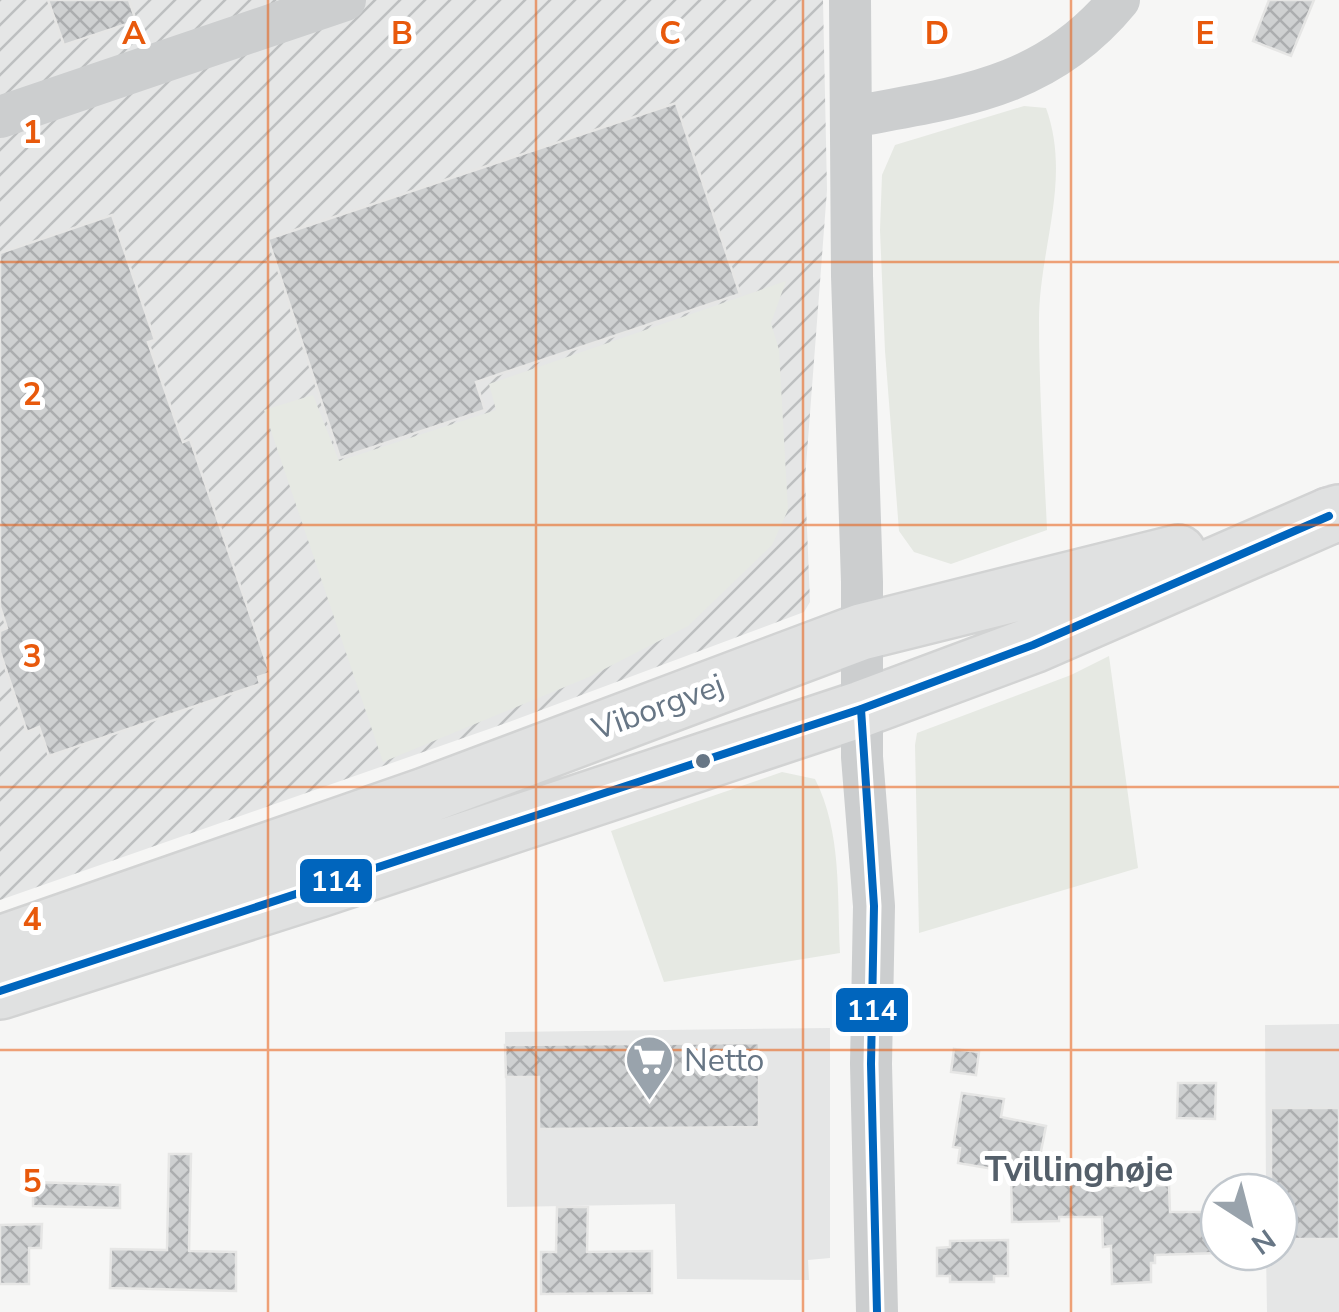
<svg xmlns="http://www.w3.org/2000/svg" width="1339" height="1312" font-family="'Nunito Sans',sans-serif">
<defs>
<pattern id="industrial-furrows" width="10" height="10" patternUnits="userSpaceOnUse" patternTransform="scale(2.5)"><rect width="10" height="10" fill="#e5e6e6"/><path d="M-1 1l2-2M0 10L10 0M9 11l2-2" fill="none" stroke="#bdbfc0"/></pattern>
<pattern id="building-cross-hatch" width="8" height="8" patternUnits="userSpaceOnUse" patternTransform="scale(2.5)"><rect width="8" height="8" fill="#ced0d1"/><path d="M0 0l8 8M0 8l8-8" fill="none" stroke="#abadaf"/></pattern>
</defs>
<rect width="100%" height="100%" fill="#f6f6f5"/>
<!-- built -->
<path fill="#e5e6e6" d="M1339,1024v288h-72l-1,-60h13v-60h-13l-1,-167z
M830,1028v230l-22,2 1,20 -132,-1 -2,-75 -168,3 -2,-175z"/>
<!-- industrial -->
<path fill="url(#industrial-furrows)" d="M0,0h823l4,190 -22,289 5,123 -6,10 -295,110 -509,178z"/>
<!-- green -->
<path fill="#e6e9e3" d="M1024,106l22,2c26,72 -7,140 -7,213 0,70 5,140 8,209l-96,34 -37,-12 -15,-21 -14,-180 -5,-121 2,-55 13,-30z
M786,281l-15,42 8,27 9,160 -16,35 -84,81 -99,51 -206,85 -119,-352 49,-15 26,66 157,-51 -7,-26z
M1109,656l29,212 -219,65 -4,-188 2,-12 154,-58z
M782,772l33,7c27,53 22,116 25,174l-176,29 -53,-151z"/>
<!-- building -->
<path fill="url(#building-cross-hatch)" stroke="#e6e6e5" stroke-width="2.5" d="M48,0h81l7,21 -72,24z
M1269,0h45l-23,56 -38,-15z
M676,103l64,191 -264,88 9,28 -145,48 -72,-219z
M112,215l43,125 -7,2 35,100 7,-3 80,234 -12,4 2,7 -211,72 -10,-29 -12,5 -27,-80v-21l7,-3 -7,-21v-354z
M759,1043v84l-220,2v-52h-33l-1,-32z
M954,1049l25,3 -3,23 -25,-3z
M1178,1083h38l-1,36 -38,-1z
M962,1093l42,6 -3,18 45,9 -7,35 62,12 1,13 67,-1 1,27h49v41l-64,2v8h-4v19l-39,2 -1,-38 -8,1 -1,-30h-43v4l-47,1 -1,-50 -53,-9 2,-15 -7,-1z
M1271,1108h68v131h-60v-47h-8z
M169,1154h22l-2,97 47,1v39l-126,-3 1,-39 56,1z
M33,1182l87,3v23l-87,-2z
M557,1207h31l-1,45 65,-1v42l-111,1v-42h15z
M42,1224l-1,24h-12v36h-29v-59z
M1008,1240v36h-14v6h-44v-6h-13v-28l13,-1v-6z"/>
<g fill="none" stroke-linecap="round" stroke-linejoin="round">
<defs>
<path id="major" d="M0,944l425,-148 436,-164 317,-79
M0,991l319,-102 542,-180 172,-64 296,-129"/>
<path id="highway" d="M1329,516l10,-3"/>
</defs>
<!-- major casing -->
<use href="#major" stroke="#d2d3d3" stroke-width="60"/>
<!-- highway casing -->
<use href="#highway" stroke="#d2d2d3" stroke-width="60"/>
<!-- minor -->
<path stroke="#cccecf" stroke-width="42" d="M850,0l2,276 10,306v175l12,149 -3,158 6,248
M0,117l345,-117
M852,117c106,-20 194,-28 267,-117"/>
<!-- major -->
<use href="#major" stroke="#e0e1e1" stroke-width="55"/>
<!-- highway -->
<use href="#highway" stroke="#e0e1e1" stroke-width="55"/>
<defs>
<path id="bus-1" d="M861,709l13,197 -3,158 6,248
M0,991l861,-282 172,-64 296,-129"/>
</defs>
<!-- bus-1 casing -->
<use href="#bus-1" stroke="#fff" stroke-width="15"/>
<!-- bus-1 -->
<use href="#bus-1" stroke="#0065bd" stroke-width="8"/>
</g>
<!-- grid -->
<path fill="none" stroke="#e8590c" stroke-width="2.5" stroke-opacity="0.55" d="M268,0v1312M536,0v1312M803,0v1312M1071,0v1312M0,262h1339M0,525h1339M0,787h1339M0,1050h1339"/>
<!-- icons -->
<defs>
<symbol id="supermarket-pin" viewBox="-11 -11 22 30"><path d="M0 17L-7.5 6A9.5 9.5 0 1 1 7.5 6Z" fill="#99a3ac" stroke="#fff"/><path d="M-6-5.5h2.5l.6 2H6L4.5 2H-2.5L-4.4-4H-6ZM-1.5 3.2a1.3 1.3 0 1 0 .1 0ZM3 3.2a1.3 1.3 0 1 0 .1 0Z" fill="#fff"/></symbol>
</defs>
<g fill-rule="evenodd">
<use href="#supermarket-pin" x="622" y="1032" width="55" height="75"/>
</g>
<!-- markers -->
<circle fill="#677685" stroke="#fff" stroke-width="4" cx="703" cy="761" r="9"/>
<g text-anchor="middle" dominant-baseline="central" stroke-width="10" stroke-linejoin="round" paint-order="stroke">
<!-- street labels -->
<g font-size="32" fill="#677685" stroke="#fff">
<text transform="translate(658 707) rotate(-20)">Viborgvej</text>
</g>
<!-- poi labels -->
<g font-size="32" fill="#677685" stroke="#fff" text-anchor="start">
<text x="684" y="1060">Netto</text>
</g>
<!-- neighbourhood labels -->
<g font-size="35" font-weight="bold" fill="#545f6a" stroke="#fff">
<text x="1079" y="1169">Tvillinghøje</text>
</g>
</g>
<g font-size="32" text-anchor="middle" font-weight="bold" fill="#e8590c" stroke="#fff" stroke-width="10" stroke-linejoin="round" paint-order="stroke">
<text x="134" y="44">A</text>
<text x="402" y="44">B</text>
<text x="670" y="44">C</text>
<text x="937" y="44">D</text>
<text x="1205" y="44">E</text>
<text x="32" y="143">1</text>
<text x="32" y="405">2</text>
<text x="32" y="667">3</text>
<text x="32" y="930">4</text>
<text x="32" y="1192">5</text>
</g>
<g stroke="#fff" stroke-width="4">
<rect x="298" y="857" width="76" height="48" rx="10" fill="#0065bd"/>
<rect x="834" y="986" width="76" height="48" rx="10" fill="#0065bd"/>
</g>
<g font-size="28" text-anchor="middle" font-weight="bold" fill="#fff">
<text x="336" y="891">114</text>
<text x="872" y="1020">114</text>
</g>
<!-- north arrow -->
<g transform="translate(1249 1222) rotate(144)"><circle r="48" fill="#ffffff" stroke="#c2c8ce" stroke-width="2.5"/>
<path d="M0-8L18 38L0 25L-18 38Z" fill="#99a3ac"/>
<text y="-15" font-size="28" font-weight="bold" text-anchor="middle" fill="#677685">N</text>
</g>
</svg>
